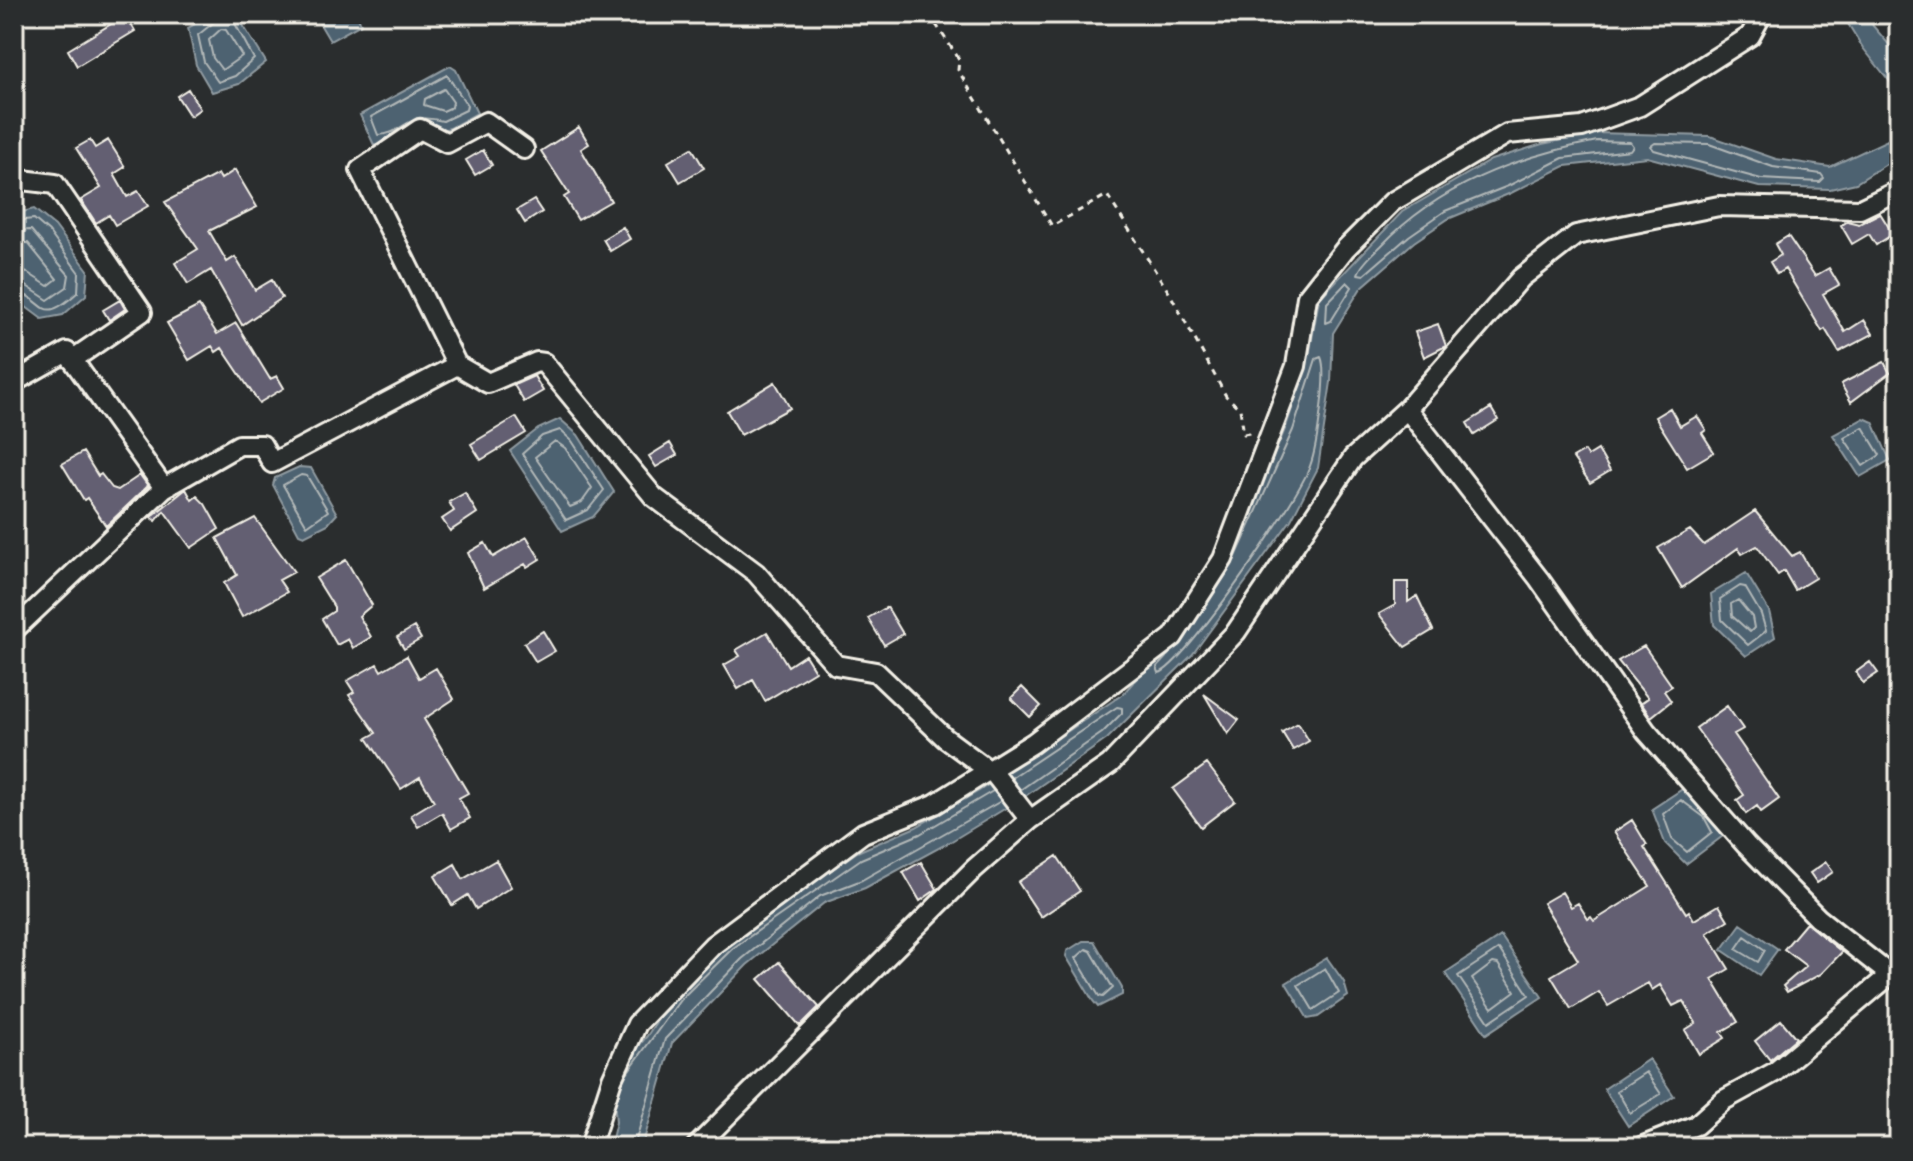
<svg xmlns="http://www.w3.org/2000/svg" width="1913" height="1161" font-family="Pangolin,sans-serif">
<rect width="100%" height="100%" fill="#2a2d2e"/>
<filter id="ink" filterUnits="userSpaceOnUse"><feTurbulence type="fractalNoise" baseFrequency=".0125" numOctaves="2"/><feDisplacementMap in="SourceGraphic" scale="16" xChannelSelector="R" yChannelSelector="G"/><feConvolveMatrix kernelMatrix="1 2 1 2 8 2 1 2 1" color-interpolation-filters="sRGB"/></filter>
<g filter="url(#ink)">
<!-- water -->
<path fill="#4e6271" stroke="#909ba1" stroke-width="2" d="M213,14h23l30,48 -27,22 -27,8 -16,-27 -8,-37z
M314,14h43l4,10 -31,17z
M1842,14h26l5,12 26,30v37l-36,-45z
M450,66l6,4 21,43 -27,15 -70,18 -6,-1 -14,-30z
M1899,119v37l-43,27 -26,6 -71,-2 -112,-30 -82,9 -54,27 -63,26 -34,23 -53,46 -28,45 -2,49 -13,86 -27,52 -99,135 -85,84 -83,58 -74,45 -85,46 -41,15 -77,62 -75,78 -30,104h-32l6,-25 -4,-43 35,-43 26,-41 55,-53 129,-90 59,-25 63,-36 144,-97 50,-57 78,-128 35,-82 23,-71 10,-57 83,-87 89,-52 51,-16 54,-11 114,3 66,23 54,8 62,-29z
M34,209l21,17 33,44 -2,25 -23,20 -21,4 -28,-21v-84z
M1864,418l9,4 17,38 -30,17 -27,-42z
M560,419l18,16 36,57 -21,25 -31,14 -52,-80 28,-22z
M299,467l12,1 26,46 -9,10 -24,12 -5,-2 -26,-49 2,-7z
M1746,573l23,38 6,26 -29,19 -32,-31 -3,-31z
M1684,788l27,24 12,24 -37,28 -21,-21 -13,-34z
M1741,924l37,25 -19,26 -37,-25z
M1501,936l41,61 -56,37 -41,-61z
M1083,941h11l28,47v7l-24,12 -5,-6 -27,-45 1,-5z
M1327,958l17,24 4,14 -30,21 -10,2 -22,-36z
M1649,1059l25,37 -46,30 -24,-37z"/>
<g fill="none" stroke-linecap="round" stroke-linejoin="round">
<!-- shore -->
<path stroke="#b2b8b8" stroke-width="2" d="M216,14l-3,9 -15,12 6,27 14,20 17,-6 19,-17 -24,-45
M221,29l5,1 16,26 -20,14 -9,-12 -4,-18z
M447,75l20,30 -1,5 -23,11c-40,-10 -37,13 -65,14l-7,-18z
M444,89l9,13 -1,5 -9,4 -19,-6 1,-6z
M1597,141l33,1 3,4 -3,4 -67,8 -55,28 -63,25 -36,25 -45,39 -6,-1c3,-10 15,-20 23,-28 58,-61 135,-89 216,-105z
M1655,143l54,1 64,23 48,7 3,4 -4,4 -59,-3 -107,-29 -3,-4z
M14,221l20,-2 15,13 30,41 -1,19c-41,37 -30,5 -64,0
M14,231l17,-1 38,45 -2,12 -19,13 -23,-15 -11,-3
M14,243h14l29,36 -9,7 -20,-13 -14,-3
M1347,282l5,5 -21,34 -5,2 1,-20z
M1863,427l17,28 -17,11 -19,-28z
M560,430l12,11 32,49 -16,20 -22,10 -44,-66 20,-18z
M555,441l10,7 27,40 -10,14 -12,5 -35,-50z
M301,475l6,1 21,35 -21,15 -24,-41z
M1740,586l5,1 16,27 5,17 -18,14 -26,-25 -2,-21z
M1738,600l14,17 2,11 -4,4 -18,-16 -1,-12z
M1169,654l-12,13 2,6c24,-6 141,-176 151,-207 7,-18 18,-94 11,-109l-5,2 -23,71 -59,131
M1011,778l106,-71 5,1v5l-20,20 -82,57
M1681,800l23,17 8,15 -25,20 -15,-13 -9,-25z
M1745,936l20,14 -7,12 -22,-13z
M1086,949l5,2 22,37 -10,9 -4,-1 -23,-38z
M1499,949l30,46 -40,27 -31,-46z
M1493,963l5,1 17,27 -23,17 -20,-29z
M1325,968l14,25 -26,17 -15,-25z
M1646,1072l15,22 -31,19 -13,-22z
M627,1073l53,-73 53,-52 128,-89 59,-25 73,-43
M634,1147l31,-108 77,-80 78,-63 42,-16 139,-79"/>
</g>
<!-- building -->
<path fill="#635f72" stroke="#f4f1e8" stroke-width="2" d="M126,15l9,16 -58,35 -9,-16z
M188,89l12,20 -10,7 -13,-20z
M579,127l10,17 -8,5 30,52 -33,19 -14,-23 5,-3 -28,-43z
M90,140l5,8 13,-8 17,27 -11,7 13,23 11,-6 10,15 -33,19 -6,-10 -13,8 -15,-23 20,-12 -25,-40z
M692,148l12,20 -24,14 -12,-20z
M483,150l9,15 -17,10 -9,-15z
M235,170l22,37 -48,24 18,31 8,-5 20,33 17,-10 10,18 -40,27 -31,-55 -23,14 -13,-21 23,-14 -33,-47 53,-28 3,5z
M534,200l8,12 -17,11 -8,-13z
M1880,213l13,21 -17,11 -7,-11 -17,10 -11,-19 6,-4 12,3z
M623,227l7,12 -20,12 -7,-12z
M1788,236l27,40 14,-8 10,17 -16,9 22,38 19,-12 9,14 -34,18 -14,-23 -3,2 -37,-62 -8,5 -7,-12 11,-7 -6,-11z
M120,300l5,9 -16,11 -6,-10z
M199,306l18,28 19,-11 34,56 7,-3 7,12 -25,15 -37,-55 -6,4 -4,-6 -23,14 -22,-37z
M1438,324l8,22 -22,11 -9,-25z
M1884,362l6,11 -39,29 -10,-18z
M534,376l9,15 -19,11 -10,-17z
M775,382l15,26 -49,27 -14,-24z
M1491,408l7,12 -24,15 -7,-12z
M1670,408l10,18 17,-10 9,14 -4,3 12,19 -27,16 -32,-51z
M516,417l10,16 -45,27 -10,-16z
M670,443l7,12 -21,12 -7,-11z
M1598,450l12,21 -20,12 -17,-25 12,-7 3,5z
M83,452l15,24 3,-2 11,14 6,2 22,-15 8,11 -42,40 -19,-28 -3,2 -22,-36z
M186,489l6,11 5,-4 8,8 14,25 -28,19 -27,-37 -8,10 -5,-4z
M465,493l12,20 -27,18 -8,-12 12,-8 -5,-9z
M1755,511l37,45 8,-4 15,26 -20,12 -11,-19 -6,4 -21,-29 -15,8 -4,-6 -56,40 -24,-40 32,-18 14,15z
M255,518l39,54 -15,8 8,12 -45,25 -18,-34 13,-8 -20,-37z
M527,537l13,22 -13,8 -2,-3 -41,24 -16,-35 17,-10 8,14z
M346,560l26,45 -13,11 12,21 -18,11 -5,-9 -11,6 -15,-26 12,-8v-4l-18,-29z
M1395,582h13v20l9,-6 16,34 -28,17 -26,-33 16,-9z
M887,607l16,27 -19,11 -16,-27z
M414,627l7,12 -17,10 -7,-12z
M543,631l12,20 -19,11 -12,-19z
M767,632l21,34 17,-11 10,16 -50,30 -12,-21 -15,9 -14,-24 16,-9 -4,-6z
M1644,646l28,40 -8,5 7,10 -20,16 -10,-14 7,-5 -30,-37z
M407,656l12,22 17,-10 18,31 -30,20 44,74 -9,5 11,20 -19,11 -9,-16 -24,14 -7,-12 23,-14 -14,-24 -19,12 -34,-51 9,-5 -27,-38 5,-3 -7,-11 30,-17 4,7z
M1870,662l8,11 -15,10 -7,-11z
M1022,687l19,19 -11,11 -19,-19z
M1204,694l35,26 -11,14z
M1727,706l16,23 -9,5 45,65 -18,13 -4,-6 -11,8 -9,-14 7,-5 -48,-67z
M1298,723l11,18 -16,9 -11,-18z
M1207,764l28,37 -34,26 -28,-38z
M1632,820l15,25 -3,2 42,66 3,-2 5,9 25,-15 9,15 -21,13 22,36 -17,10 26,43 -17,10 4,6 -26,16 -14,-24 11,-7 -13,-22 -10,5 -13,-21 -8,5 -4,-7 -40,23 -9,-14 -28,17 -20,-33 27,-16 -35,-57 19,-11 9,15 7,-4 10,16 3,-2 3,4 56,-35 -36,-54z
M1057,856l23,35 -39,26 -23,-35z
M496,860l15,27 -35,22 -8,-14 -16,10 -17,-29 20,-12 8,15z
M921,862l16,27 -17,12 -17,-29z
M1826,862l7,10 -16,11 -7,-10z
M1806,923l36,29 -21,22 -34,18 -4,-6 23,-20 -22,-17z
M779,962l40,45 -19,19 -41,-47z
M1781,1020l15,18 -26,22 -15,-19z"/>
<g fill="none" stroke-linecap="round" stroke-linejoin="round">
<defs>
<path id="minor" d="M524,149l-38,-27 -39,21 -27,-14 -60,41 97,195 31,18 49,-21 7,1 110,134 102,76 80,92 40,7 69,66 50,37 35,45 80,-56 126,-132 117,-174 54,-49
M14,179l41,5 87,128 -70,48
M14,382l53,-30 97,136
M14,630l150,-142 75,-43h23l10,18 185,-98
M1889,974l-71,-56 -72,-73 -100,-114 -107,-152 -132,-170 114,-131 55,-43 143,-29 141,3 39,-19
M590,1147l22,-68 25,-55 76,-79 150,-112 72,-29 98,-61 140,-106 50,-78 73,-193 11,-69 38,-48 47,-47 115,-68 75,-7 58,-21 110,-70 12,-22
M696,1147l278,-278 56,-49
M1641,1147l55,-22 28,-25 51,-28 122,-103"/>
</defs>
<!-- minor casing -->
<use href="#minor" stroke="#f4f1e8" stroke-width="24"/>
<!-- path -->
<path stroke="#f4f1e8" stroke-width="3" stroke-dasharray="6 6" stroke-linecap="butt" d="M929,14l30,45 -1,11 94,156 55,-31 63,99 56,102 14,13 4,25 10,-2
M14,760l12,2"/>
<!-- minor -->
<use href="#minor" stroke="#2a2d2e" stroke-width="18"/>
</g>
</g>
<!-- margin -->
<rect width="1913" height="1161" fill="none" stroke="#2a2d2e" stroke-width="48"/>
<rect x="24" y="24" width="1865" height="1113" fill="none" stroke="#f4f1e8" stroke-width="3" filter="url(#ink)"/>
</svg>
